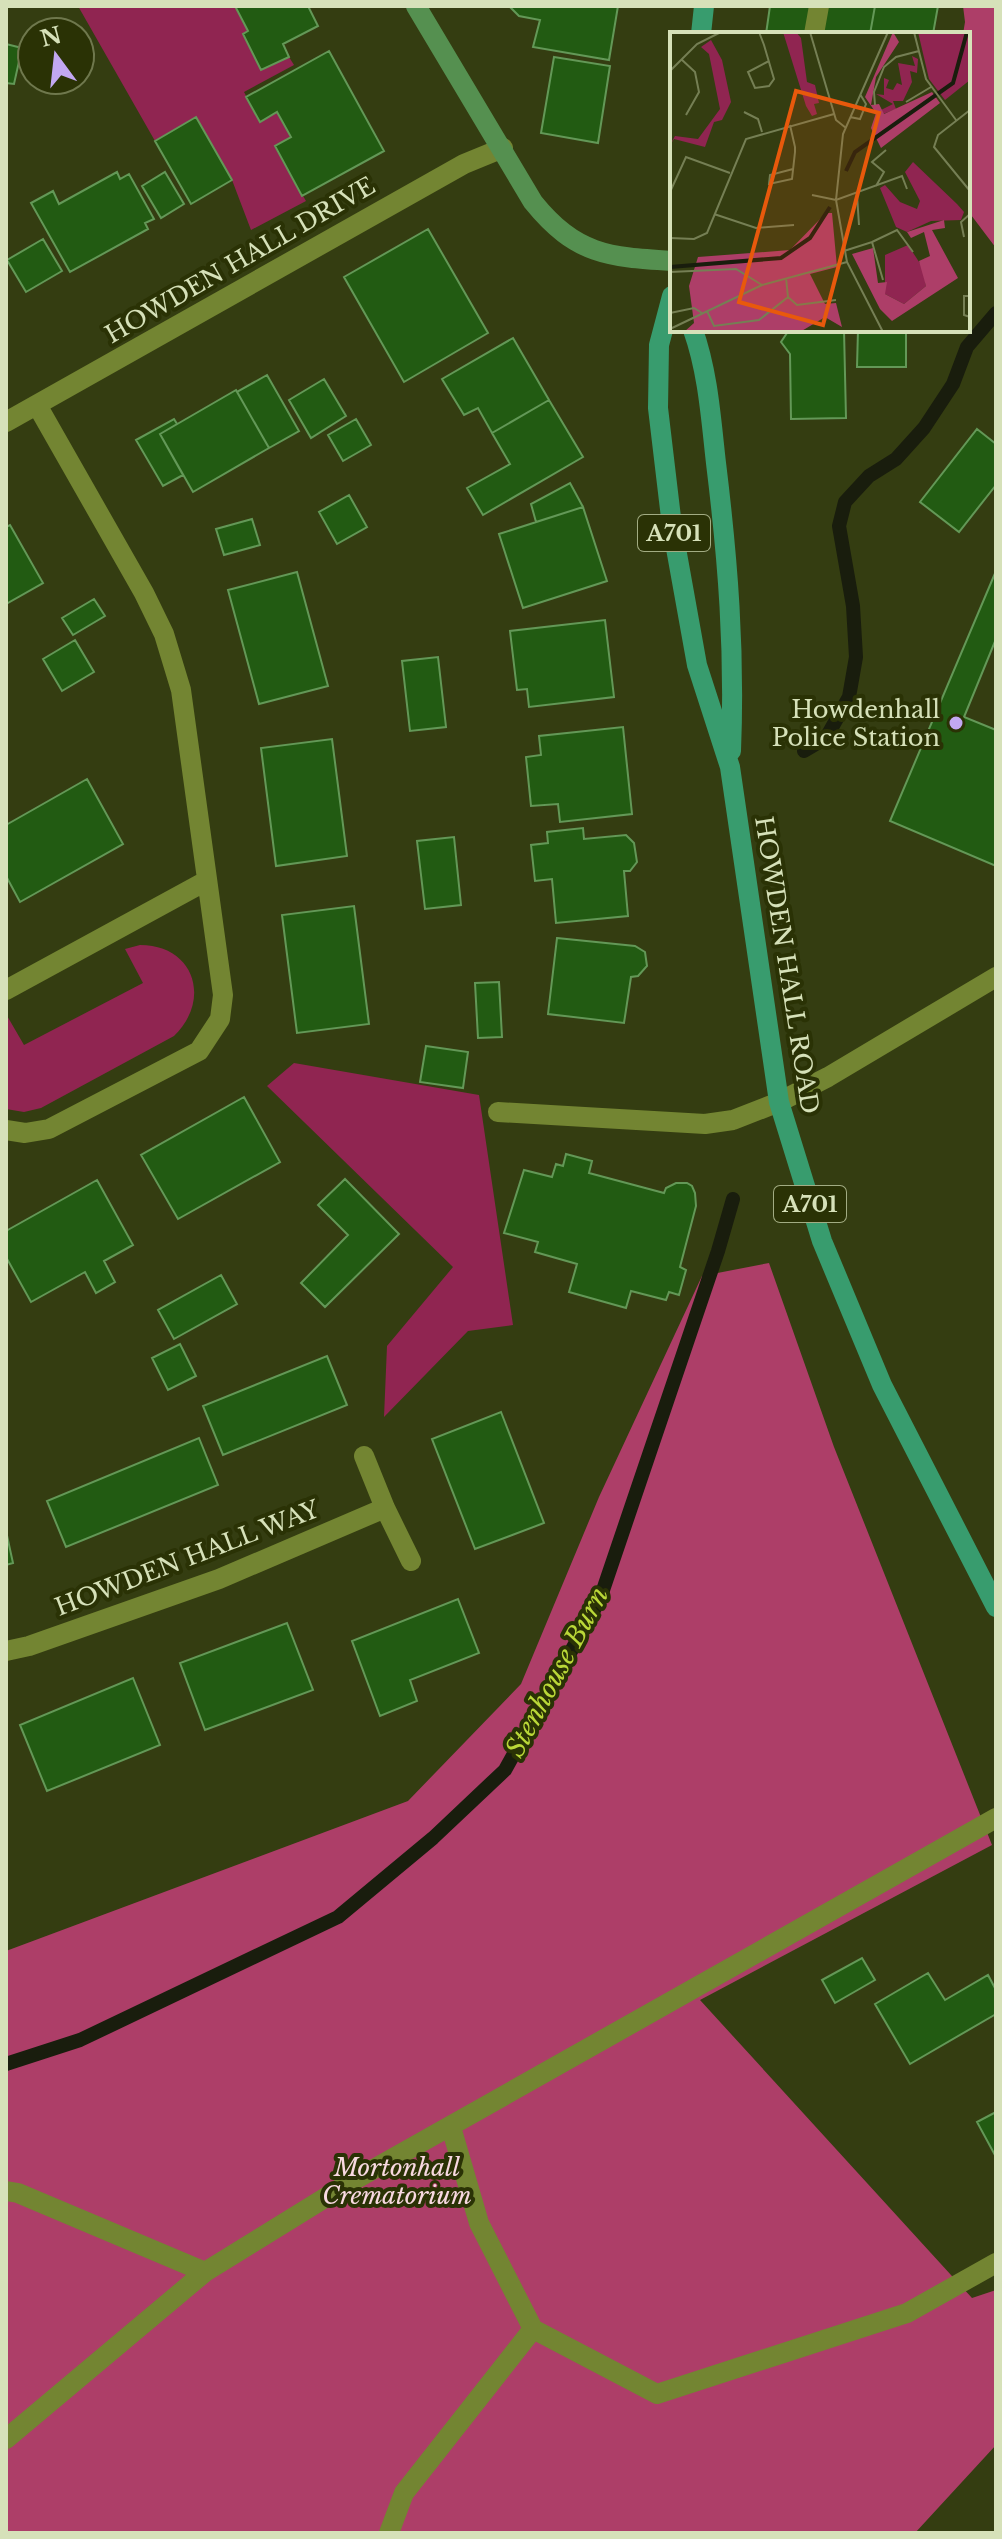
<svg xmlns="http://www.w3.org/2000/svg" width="1002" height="2539" font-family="'Libre Baskerville',serif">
<rect width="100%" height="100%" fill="#343d11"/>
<!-- green -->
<path fill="#902551" d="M78,6h157l13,25 -5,4 18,35 28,-13 5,8 -50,27 16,30 17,-10 14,25 -16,10 31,54 -55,29 -19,-50 -36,-63 -41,24z
M140,945c54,0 72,54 34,91l-133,72 -17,4 -18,-3v-95l18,31 119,-62 -18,-34z
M294,1063l185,32 34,230 -45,6 -84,86 3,-71 66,-79 -186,-181z"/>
<!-- forest -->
<path fill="#ad3e68" d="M963,6h33v242l-28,-37v-177h-5l2,-12z
M769,1263l65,184 158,398 -292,155 272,298 24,-8v155l-81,88h-909v-582l402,-150 113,-117 78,-187 103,-221z"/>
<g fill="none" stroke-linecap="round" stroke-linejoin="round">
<!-- stream -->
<path stroke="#191d0d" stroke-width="14" d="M804,751l22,-13 23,-41 7,-40 -3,-51 -14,-80 6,-24 24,-26 27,-17 28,-31 29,-44 14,-37 29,-34
M6,2064l74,-24 258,-123 95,-79 72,-68 95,-171 118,-348 15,-52"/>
</g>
<!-- building -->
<path fill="#225b12" stroke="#639857" stroke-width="2" d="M235,6h73l10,20 -35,18 6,13 -28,13 -18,-36 5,-3z
M509,6h109l-9,54 -76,-13 7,-27 -21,-4z
M770,6h105l-5,28h-104z
M875,6h63l-5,28h-63z
M6,44l16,4 -8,36 -8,-1z
M329,51l55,100 -82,45 -27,-50 16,-9 -14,-25 -17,10 -14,-25z
M554,57l56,9 -12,77 -57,-10z
M196,117l36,63 -41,24 -36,-63z
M117,172l3,7 9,-5 25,45 -9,4 3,6 -78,43 -39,-69 22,-12 6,13z
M165,172l19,32 -23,14 -19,-32z
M428,229l60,104 -84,49 -60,-105z
M43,239l19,32 -36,21 -19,-32z
M789,330h55l2,88 -55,1 -1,-65 -9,-12z
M858,330h48v37h-49z
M513,338l36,62 -57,33 -14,-25 -14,7 -22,-36z
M267,375l32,56 -30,17 -32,-56z
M324,379l22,37 -35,22 -22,-38z
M236,390l33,58 -76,44 -33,-58z
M549,400l34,57 -100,58 -16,-27 43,-24 -18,-31z
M174,419l3,5 -17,10 23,41 -20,11 -27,-46z
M356,419l15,26 -28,16 -15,-26z
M977,429l19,15v41l-37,47 -39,-30z
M570,483l13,24 -47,15 -5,-18z
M349,495l18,32 -30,17 -18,-32z
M583,507l24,74 -84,27 -24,-74z
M252,519l8,26 -36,10 -8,-26z
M10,525l33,58 -37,21v-77z
M996,571v68l-32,78 32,13v136l-106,-45z
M297,572l31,114 -69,18 -31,-114z
M94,599l11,17 -32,19 -11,-17z
M605,620l9,77 -85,10 -2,-18 -10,1 -7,-59z
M75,640l19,32 -32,19 -19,-32z
M438,657l8,70 -36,4 -8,-70z
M623,727l9,87 -72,8 -2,-18 -27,2 -5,-49 15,-2 -2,-19z
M332,739l15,117 -71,10 -15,-118z
M87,779l36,65 -103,58 -14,-26v-51z
M583,828l1,11 42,-4 8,8 3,19 -7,9h-6l4,45 -72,7 -4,-44 -17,2 -4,-36 17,-2 -1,-11z
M454,837l7,68 -36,4 -8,-68z
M354,906l15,118 -72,9 -15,-118z
M557,938l78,8 10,6 2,14 -9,10 -7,1 -7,46 -76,-9z
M499,982l3,55 -24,1 -3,-55z
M426,1046l42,6 -5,36 -43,-6z
M244,1097l36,65 -102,57 -37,-64z
M566,1154l26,7 -3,12 75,20 2,-5 10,-5h11l5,3 3,7 1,13 -16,61 6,3 -7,25 -10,-3 -3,8 -35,-9 -5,17 -57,-16 8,-28 -42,-12 3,-10 -34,-9 20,-63 28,7 4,-13 7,2z
M345,1179l54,55 -74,73 -24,-24 47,-48 -30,-30z
M97,1180l36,65 -29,16 11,21 -19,11 -11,-21 -54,30 -25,-45v-26z
M221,1275l16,29 -63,35 -16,-29z
M180,1344l16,32 -28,14 -16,-32z
M327,1356l20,49 -124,50 -20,-49z
M501,1412l43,111 -69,26 -43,-110z
M199,1438l19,47 -152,62 -19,-46z
M6,1531l7,32 -7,2z
M458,1599l21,54 -69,27 7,21 -37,15 -28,-75z
M287,1623l26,67 -108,40 -25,-67z
M133,1678l27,67 -113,46 -27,-66z
M862,1958l13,22 -40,23 -13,-23z
M928,1973l17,27 43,-25 8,15v24l-86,50 -35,-60z
M996,2112v45l-19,-35z"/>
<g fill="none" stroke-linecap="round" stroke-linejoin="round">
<!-- lane -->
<path stroke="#738532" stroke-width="20" d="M814,34l5,-28
M779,1102l49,-25 168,-100
M6,2191l12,2 187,79
M533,2329l124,65 250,-81 89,-50
M6,2439l199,-167 144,-89 647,-365
M389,2533l15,-40 129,-164 -54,-106 -28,-96"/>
<!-- street -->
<path stroke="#738532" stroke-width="20" d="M6,422l458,-258 39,-16
M6,990l200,-109
M498,1112l207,12 28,-4 46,-18
M6,1130l19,3 24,-4 150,-78 21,-32 3,-24 -42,-305 -17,-56 -20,-41 -107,-188
M364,1456l21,52 26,53
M6,1651l23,-5 190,-67 166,-71"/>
<!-- secondary -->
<path stroke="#559050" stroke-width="20" d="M416,6l117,196c43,53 75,55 139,59"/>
<!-- primary -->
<path stroke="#389c6e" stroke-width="20" d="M701,34l3,-28
M672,296l-13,49 -1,63 14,118 25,139 33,102 49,335 43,139 60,144 114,222
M693,330c15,42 18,89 23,133 12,98 19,188 15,288"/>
</g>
<!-- markers -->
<circle fill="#c2a8f2" stroke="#2a3205" stroke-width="3" cx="956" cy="723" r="8"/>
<g text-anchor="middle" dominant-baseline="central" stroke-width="8" stroke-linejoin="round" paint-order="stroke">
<!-- shield labels -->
<g fill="#2a3205" stroke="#a2ac83" stroke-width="2">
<rect x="638" y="515" width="72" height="36" rx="6"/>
<rect x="774" y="1186" width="72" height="36" rx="6"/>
</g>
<g font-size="22" font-weight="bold" fill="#d6e1b9">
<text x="674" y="533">A701</text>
<text x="810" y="1204">A701</text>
</g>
<!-- street labels -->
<g font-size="24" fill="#d6e1b9" stroke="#2a3205">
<text transform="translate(240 260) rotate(-30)">HOWDEN HALL DRIVE</text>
<text transform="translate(787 965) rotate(81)">HOWDEN HALL ROAD</text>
<text transform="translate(187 1558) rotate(-21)">HOWDEN HALL WAY</text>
</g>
<!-- poi labels -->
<g font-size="24" fill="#d6e1b9" stroke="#2a3205" text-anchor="end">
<text x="940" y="709">Howdenhall<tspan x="940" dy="28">Police Station</tspan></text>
</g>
<!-- park labels -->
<g font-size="24" font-style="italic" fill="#f8d9e1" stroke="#2a3205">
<text x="397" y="2167">Mortonhall<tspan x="397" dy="28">Crematorium</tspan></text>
</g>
<!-- water labels -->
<g font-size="26" font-style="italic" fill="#bad838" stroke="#2a3205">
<text transform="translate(557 1672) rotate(-62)">Stenhouse Burn</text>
</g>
</g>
<!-- overview -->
<g transform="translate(670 32)">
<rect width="300" height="300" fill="#343d11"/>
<path d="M113,0h13l5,6 6,44 8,3 4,18 -5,1 3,10 -5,2 -6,-10zM248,0h52v48l-25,20 -16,-21zM41,8l11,20 9,42 -9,18 -8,2 -9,25 -31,-8 -4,6 5,-9 23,3 22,-30 -11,-55 -8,-7zM242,24l6,3 -1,14 -7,-2 2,11 -9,19h-10l3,8 -13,5 -2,-4 12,-6 -17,-10 8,1v-17l5,2 -3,8 7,2 4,-7 5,2 -4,-22 17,3zM243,130l44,42 7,8 -3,8 -30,1 -24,11 -11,-5 -16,-39 5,-3 15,17 17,7 3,-8 -15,-29zM238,213l15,23 3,18 -22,18 -19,-10v-39z" fill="#902551"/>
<path d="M223,0l6,10 -23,35 -5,28 8,-1 5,10 48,-22 8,11 -59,45 -10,-20 5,-15 -11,-16zM156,181h6l5,54 -27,7 15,30 11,-1 6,24 -17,-10 -25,15h-116l10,-9 -5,-37 9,-29 92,-7zM274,188l1,8 -13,2 26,48 -66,43 -12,-12 -28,-55 21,-6 5,35 9,-1 -2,12 19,10 22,-18 -7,-25 11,-5 -6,-24 -13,6 -4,-6z" fill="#ad3e68"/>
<path fill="none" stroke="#191d0d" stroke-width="4" d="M176,139l9,-19 98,-69 14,-51M0,235l111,-9 29,-20 20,-31"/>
<path fill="none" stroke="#757f54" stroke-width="2" d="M89,0l5,13 10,34 -5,7 -14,2 -7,-16 21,-11M140,0l26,88 10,8M244,0l12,47 30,41M11,27l14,13 4,20 -13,23M0,39l27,-27 24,-12M236,70l25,-15M205,73l-1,-13 10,-25 12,-10 23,-6M300,78l-32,25 -4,12 36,44M74,80l14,7 4,13M180,85l10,2 6,-15 -6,-10M120,93l5,22v5l-3,27 -23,5 1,-9 23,-6M206,154l8,-14 -12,-10 14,-12M0,160l16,-35 44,16M142,163l24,5 66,-24 5,13M187,163l2,30M44,182l42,14 38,-3M294,205l-3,-15 9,-8M0,206l24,1 13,-6 39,-94 88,-25M202,210l25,-12 16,22M174,219l28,-9 11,38M0,240l66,-3 26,16M300,264h-6v19l6,2M118,265l9,8 39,-5M37,279l7,15 45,-6 29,-23 -2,-19M0,281l24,-5 8,5M0,297l92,-44 85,-23M213,300l-36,-70 -11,-62 7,-66 45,-102"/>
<path fill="#e8590c" fill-opacity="0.15" stroke="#e8590c" stroke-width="4" d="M126,59l83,22 -56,212 -84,-23z"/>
<rect width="300" height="300" fill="none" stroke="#d6e1b9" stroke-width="4"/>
</g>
<!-- border -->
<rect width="1002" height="2539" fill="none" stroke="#d6e1b9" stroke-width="16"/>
<!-- north arrow -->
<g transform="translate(56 56) rotate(345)"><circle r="38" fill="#2a3205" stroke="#6f784d" stroke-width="2"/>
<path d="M0-6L14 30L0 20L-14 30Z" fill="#c2a8f2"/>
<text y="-12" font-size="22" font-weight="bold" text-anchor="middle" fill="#d6e1b9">N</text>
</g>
</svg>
